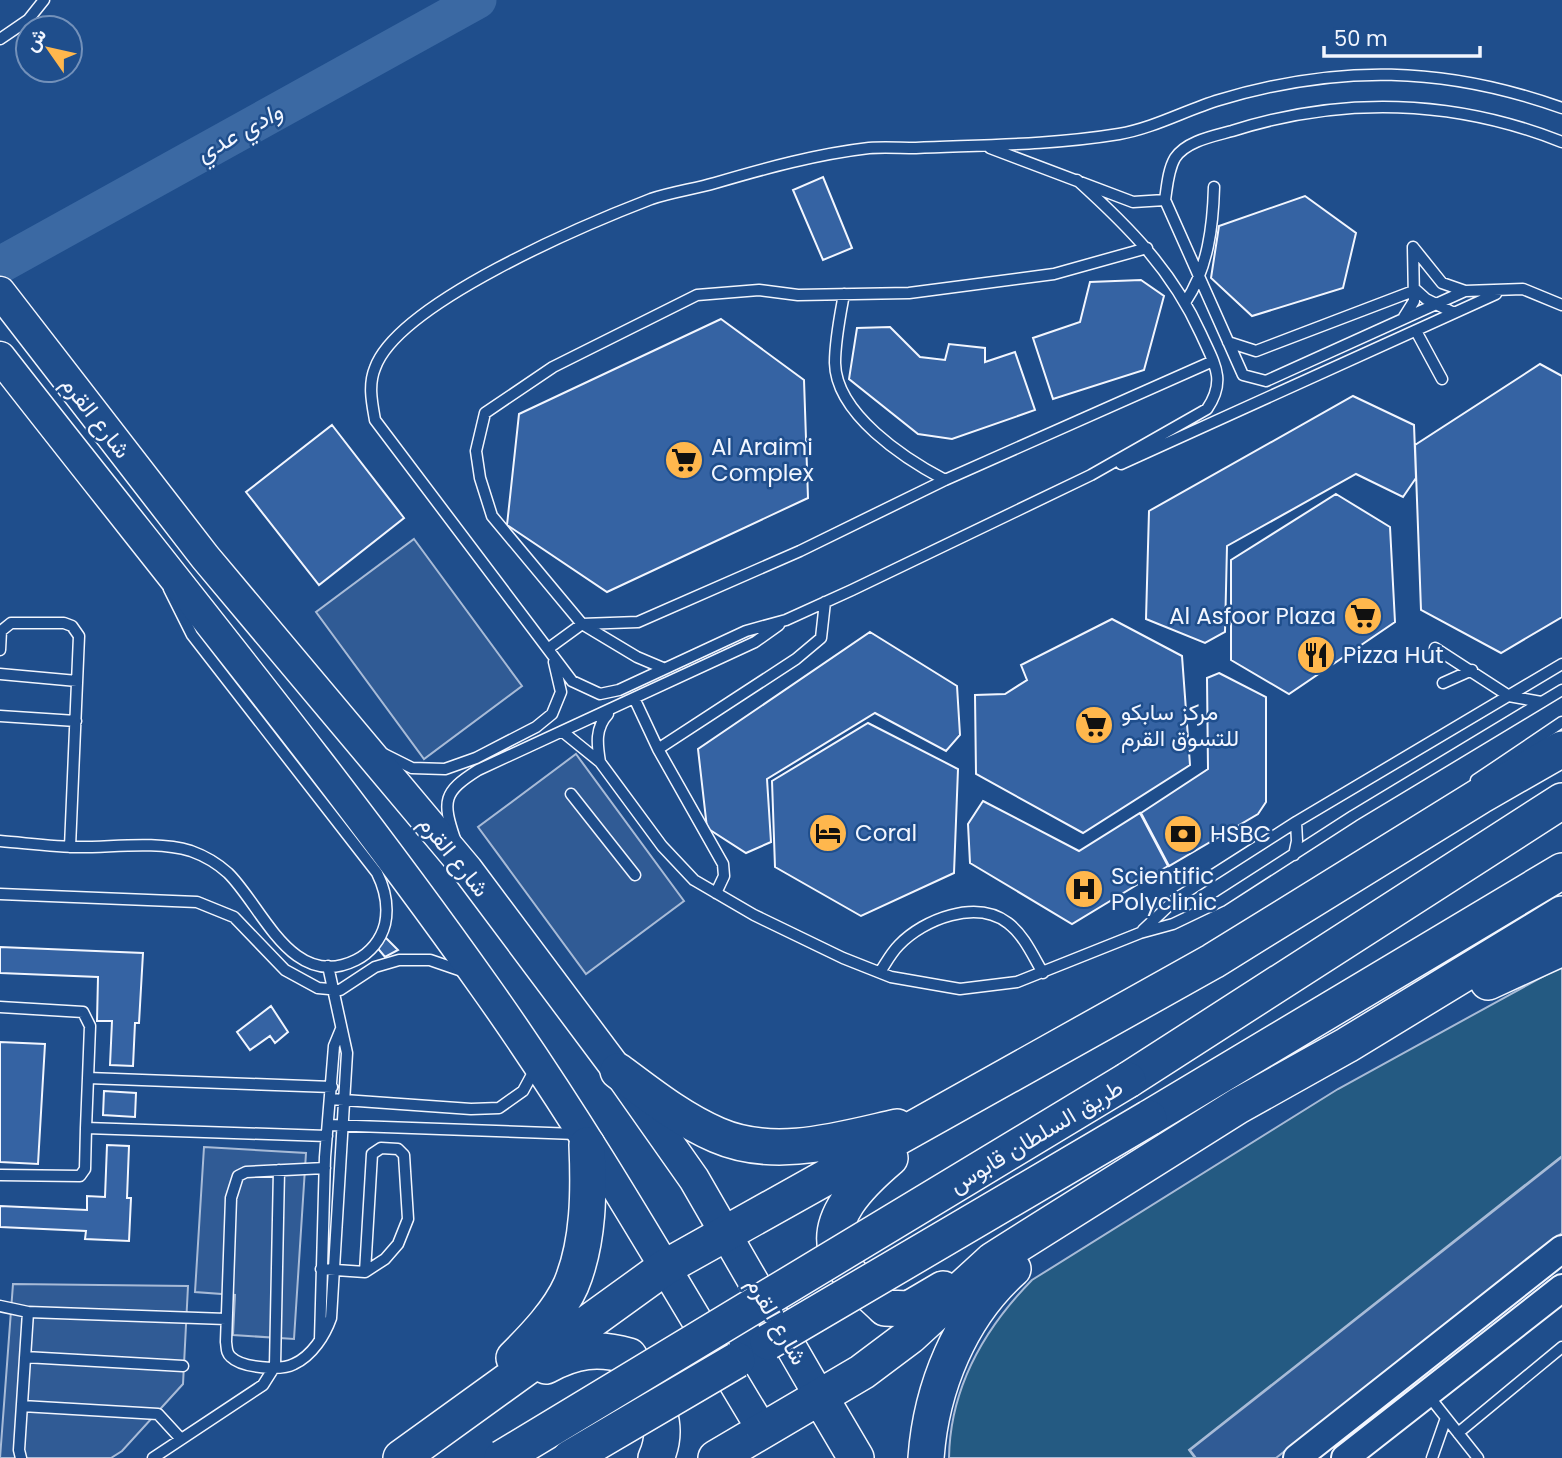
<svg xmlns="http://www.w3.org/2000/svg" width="1562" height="1458" font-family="Poppins,Vazirmatn,sans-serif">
<rect width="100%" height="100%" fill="#1f4e8c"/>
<!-- green -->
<path fill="#245a82" stroke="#a8bbd7" stroke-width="2" d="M1562,966v190l-373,294 6,8h-246c1,-70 36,-130 83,-178l306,-191z"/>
<!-- parking -->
<path fill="#305b95" stroke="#a8bbd7" stroke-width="2" d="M414,539l108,147 -98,73 -108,-147z
M576,754l108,147 -98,73 -108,-147z
M204,1147l102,6 -12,186 -61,-4 2,-40 -40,-3z
M1562,1157v76l-286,225h-80l-6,-8z
M13,1284l175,2 -5,98 -61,67 -11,7h-111z"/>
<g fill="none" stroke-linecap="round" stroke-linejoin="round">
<!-- river -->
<path stroke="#3b69a3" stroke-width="37" d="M0,265l478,-265"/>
</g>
<!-- building -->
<path fill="#3563a3" stroke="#f2f6ff" stroke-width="2" d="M823,177l29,71 -29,12 -30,-70z
M1305,196l51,37 -13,55 -91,28 -41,-38 8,-52z
M1141,280l23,16 -20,74 -91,29 -20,-61 47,-16 10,-40z
M721,319l83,61 4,118 -201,94 -100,-67 12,-111z
M890,327l30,30 25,3 4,-16 36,4v14l30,-10 20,58 -83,29 -34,-5 -69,-55 8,-51z
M1540,364l22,12v241l-61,36 -80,-43 -6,-165z
M1353,396l61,29 2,53 -13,19 -47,-23 -129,72 -2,86 -20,11 -59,-24 3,-108z
M332,425l72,93 -85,67 -73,-93z
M1336,494l54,33 5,95 -106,72 -58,-34v-100z
M1112,619l70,37 8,109 -107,68 -107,-59 -1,-79 30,-1 22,-14 -6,-15z
M870,632l87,54 3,49 -14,16 -71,-38 -108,66 4,63 -25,11 -39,-25 -9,-79z
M1219,673l47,24v105l-8,12 -89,52 -28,-53 67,-44 -1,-91z
M868,723l90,46 -4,104 -93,43 -86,-49 -3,-86z
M983,801l96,50 61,-38 28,53 -96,58 -102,-61 -2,-39z
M384,936l14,14 -13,7 -10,-12z
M0,947l143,6 -4,70h-4l-2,43 -23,-1 2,-44h-15l1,-44 -98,-4z
M271,1006l17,26 -13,11 -5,-7 -20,14 -13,-18z
M0,1042l45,2 -7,120 -38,-2z
M104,1091l32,2 -1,24 -32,-2z
M107,1145l22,1 -2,52h4l-2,43 -44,-2 1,-8 -86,-4v-21l87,4v-14l18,1z"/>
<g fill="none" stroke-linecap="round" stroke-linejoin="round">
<defs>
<path id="lane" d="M0,39l28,-19 16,-20
M1562,142c-108,-43 -220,-46 -330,-11 -18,5 -46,10 -57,27 -7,12 -8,29 -10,42l78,175 23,6 199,-90 58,-2 39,16
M990,148l143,54 32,-2
M1077,180c52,47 95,90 124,154 13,29 26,46 6,75l-116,66 -239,115 -66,30 -40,11 -127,59 -19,4 -28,-13 -197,-261c-3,-17 -7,-35 0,-52 23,-65 211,-144 276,-169 21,-7 43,-10 64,-16 51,-15 102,-29 154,-35 16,-1 31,0 47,0 67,-3 136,-3 203,-14 35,-6 67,-24 100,-34 120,-36 225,-34 343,8
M1413,247l29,36 23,8
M844,294c-4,22 -9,46 -9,69 1,51 70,96 110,117
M1186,301c22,-33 27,-76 28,-114
M1404,317l10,-16 -1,-54
M1416,331l26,48
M1228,342l28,9 160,-61 10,9 28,14
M1121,464l375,-170
M549,648l33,-24 56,-2 162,-71 145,-71 268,-119
M1435,648l74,48 32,6
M0,650l1,-19 10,-8h53l8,3 7,10 -9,211
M663,668l-26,-11 -55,-33 -90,-108 -12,-38 -4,-27 9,-38 68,-46 144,-72 62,-5 39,5 111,-2 145,-19 93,-26
M0,674l77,7
M1443,683l29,-13
M635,700l23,49 138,-90 25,-21 4,-36
M0,716l76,5
M563,732l37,30 62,84 32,34 60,35 89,43 48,19 69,12 57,-7 123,-49 33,-9 48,-23 132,-85 209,-126
M658,749l65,115 1,12 -8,17
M384,754l28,14 33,1 31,-11 60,-31 16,-13 9,-22 -7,-30
M600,762c-3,-18 -5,-34 8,-48
M1476,780l86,-58
M571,794l64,81
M455,839c-13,-38 -12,-47 23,-69l277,-128 24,-17
M0,841c26,2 53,6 80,6 35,0 77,-6 111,4 14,5 26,12 37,22 34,33 64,119 128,87 14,-7 25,-20 29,-36 4,-19 0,-35 -8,-51l-185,-238 -23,-46
M1294,855l3,-14 -1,-19
M0,894l197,8 37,15 51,53 33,18 22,2 35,-23 24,-7h31l32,11
M1143,930l34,-32 119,-76 266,-158
M880,972c6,-9 11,-19 19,-27 25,-26 77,-46 109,-22 16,12 25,33 35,50
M0,1007l83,5 7,14 -2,52
M330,1099l141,10 28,-1 24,-17 12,-22
M328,1125l248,9
M327,1136l-241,-8 2,-50 244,9
M325,1168l-79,4 -8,4 -7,22 -5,144c1,6 0,11 5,15 11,11 50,14 63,7 18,-8 31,-29 37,-46l16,-265 -19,-87
M0,1175l80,1 5,-7 1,-41
M321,1269l44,3 20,-13 13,-15 10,-25 -4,-64 -6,-6 -17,-1 -9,6 -7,118
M0,1306l28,6
M320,1340l5,-183 9,-111 7,-17
M25,1357l158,9
M1428,1395l50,63
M22,1406l136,8 23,25
M1458,1433l104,-86
M21,1458l-2,-8 9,-138 198,7
M153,1458l110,-73 12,-19 4,-196
M1432,1458l14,-40"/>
<path id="secondary" d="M1297,1458l265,-209
M1345,1458l217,-170"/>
<path id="primary" d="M0,292l205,265 262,312 151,202 76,108 126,218
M0,357c162,208 333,415 485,630 101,142 188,295 278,444"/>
<path id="highway" d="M1488,982l74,-34
M618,1071c31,23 62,48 99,64 57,25 123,5 180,-8
M1128,1080l434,-279
M1149,1118l413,-247
M890,1158c-27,23 -70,62 -50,102 10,18 31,34 45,48l24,1 34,-20
M514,1358c21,-21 45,-46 57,-73 18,-43 18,-94 16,-140
M546,1366c29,-16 52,-19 83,-10 19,33 45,63 27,102
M820,1397l36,61
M401,1458l263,-190 549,-307 267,-165 82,-47
M716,1458l146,-86 48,-36 83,-76 245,-154 109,-61 215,-131
M926,1458c5,-70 34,-142 87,-189"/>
</defs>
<!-- lane casing -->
<use href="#lane" stroke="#f2f6ff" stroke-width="13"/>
<!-- secondary casing -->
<use href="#secondary" stroke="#f2f6ff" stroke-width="30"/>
<!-- primary casing -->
<use href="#primary" stroke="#f2f6ff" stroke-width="33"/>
<!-- highway casing -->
<use href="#highway" stroke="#f2f6ff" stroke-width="38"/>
<!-- lane -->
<use href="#lane" stroke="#1f4e8c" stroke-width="10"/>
<!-- secondary -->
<use href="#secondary" stroke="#1f4e8c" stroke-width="26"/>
<!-- primary -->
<use href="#primary" stroke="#1f4e8c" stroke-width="30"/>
<!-- highway -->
<use href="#highway" stroke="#1f4e8c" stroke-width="35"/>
<defs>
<path id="highway-bridge" d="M768,1342l381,-224
M502,1458l626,-378
M570,1458l167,-98"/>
</defs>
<!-- highway-bridge casing -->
<use href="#highway-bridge" stroke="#f2f6ff" stroke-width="38" stroke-linecap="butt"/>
<!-- highway-bridge -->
<use href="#highway-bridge" stroke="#1f4e8c" stroke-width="35"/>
</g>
<!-- icons -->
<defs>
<symbol id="supermarket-disc" viewBox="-11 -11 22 22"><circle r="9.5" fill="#ffb74d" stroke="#1f4e8c"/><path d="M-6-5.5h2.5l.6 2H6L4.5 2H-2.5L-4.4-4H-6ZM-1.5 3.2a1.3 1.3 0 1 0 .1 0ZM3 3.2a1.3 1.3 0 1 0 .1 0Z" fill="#111"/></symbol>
<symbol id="restaurant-disc" viewBox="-11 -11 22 22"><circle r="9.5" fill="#ffb74d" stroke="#1f4e8c"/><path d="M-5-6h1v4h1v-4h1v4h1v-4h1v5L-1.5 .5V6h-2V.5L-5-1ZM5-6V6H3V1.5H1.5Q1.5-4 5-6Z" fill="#111"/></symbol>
<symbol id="hotel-disc" viewBox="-11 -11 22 22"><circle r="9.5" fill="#ffb74d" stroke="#1f4e8c"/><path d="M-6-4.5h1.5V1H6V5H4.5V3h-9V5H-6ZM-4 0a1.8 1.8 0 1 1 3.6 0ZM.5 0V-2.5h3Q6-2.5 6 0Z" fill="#111"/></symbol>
<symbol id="bank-disc" viewBox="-11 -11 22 22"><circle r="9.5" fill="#ffb74d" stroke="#1f4e8c"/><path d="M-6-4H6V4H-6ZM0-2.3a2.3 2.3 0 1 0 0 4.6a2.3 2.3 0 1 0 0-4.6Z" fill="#111"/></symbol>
<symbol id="hospital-disc" viewBox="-11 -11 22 22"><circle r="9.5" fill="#ffb74d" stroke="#1f4e8c"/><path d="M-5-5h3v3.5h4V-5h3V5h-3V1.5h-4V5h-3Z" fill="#111"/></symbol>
</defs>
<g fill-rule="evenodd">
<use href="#supermarket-disc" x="662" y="438" width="44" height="44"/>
<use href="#supermarket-disc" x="1341" y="594" width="44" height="44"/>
<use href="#restaurant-disc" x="1294" y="633" width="44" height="44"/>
<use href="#supermarket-disc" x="1072" y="703" width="44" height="44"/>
<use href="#hotel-disc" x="806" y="811" width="44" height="44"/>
<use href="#bank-disc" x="1161" y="812" width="44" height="44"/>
<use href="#hospital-disc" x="1062" y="867" width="44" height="44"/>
</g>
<g text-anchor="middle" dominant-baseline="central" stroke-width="5" stroke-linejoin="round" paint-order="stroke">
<!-- street labels -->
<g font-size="23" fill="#f2f6ff" stroke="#1f4e8c">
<text transform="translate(96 417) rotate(52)">شارع القرم</text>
<text transform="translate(454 856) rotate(51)">شارع القرم</text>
<text transform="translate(1036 1136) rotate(-31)">طريق السلطان قابوس</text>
<text transform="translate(777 1321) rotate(60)">شارع القرم</text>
</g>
<!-- poi labels -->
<g font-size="23" fill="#f2f6ff" stroke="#1f4e8c" text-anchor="start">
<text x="711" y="447">Al Araimi<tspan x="711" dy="26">Complex</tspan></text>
<text x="1336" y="616" text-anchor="end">Al Asfoor Plaza</text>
<text x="1343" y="655">Pizza Hut</text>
<text x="1121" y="712">مركز سابكو<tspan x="1121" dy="26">للتسوق القرم</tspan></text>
<text x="855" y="833">Coral</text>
<text x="1210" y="834">HSBC</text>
<text x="1111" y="876">Scientific<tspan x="1111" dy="26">Polyclinic</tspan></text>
</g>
<!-- water labels -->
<g font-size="24" font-style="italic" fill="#f2f6ff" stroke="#1f4e8c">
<text transform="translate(239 132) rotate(-29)">وادي عدي</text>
</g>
</g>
<!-- north arrow -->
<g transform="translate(49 49) rotate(304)"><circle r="33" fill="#1f4e8c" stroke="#7391ba" stroke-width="2"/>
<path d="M0-5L12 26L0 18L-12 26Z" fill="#ffb74d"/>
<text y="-10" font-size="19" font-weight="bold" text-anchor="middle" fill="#f2f6ff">ش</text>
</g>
<!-- scale -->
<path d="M1324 46v10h156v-10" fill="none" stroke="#f2f6ff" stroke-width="3.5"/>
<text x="1334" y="46" font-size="21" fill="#f2f6ff" stroke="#1f4e8c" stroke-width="5" paint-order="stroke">50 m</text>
</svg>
